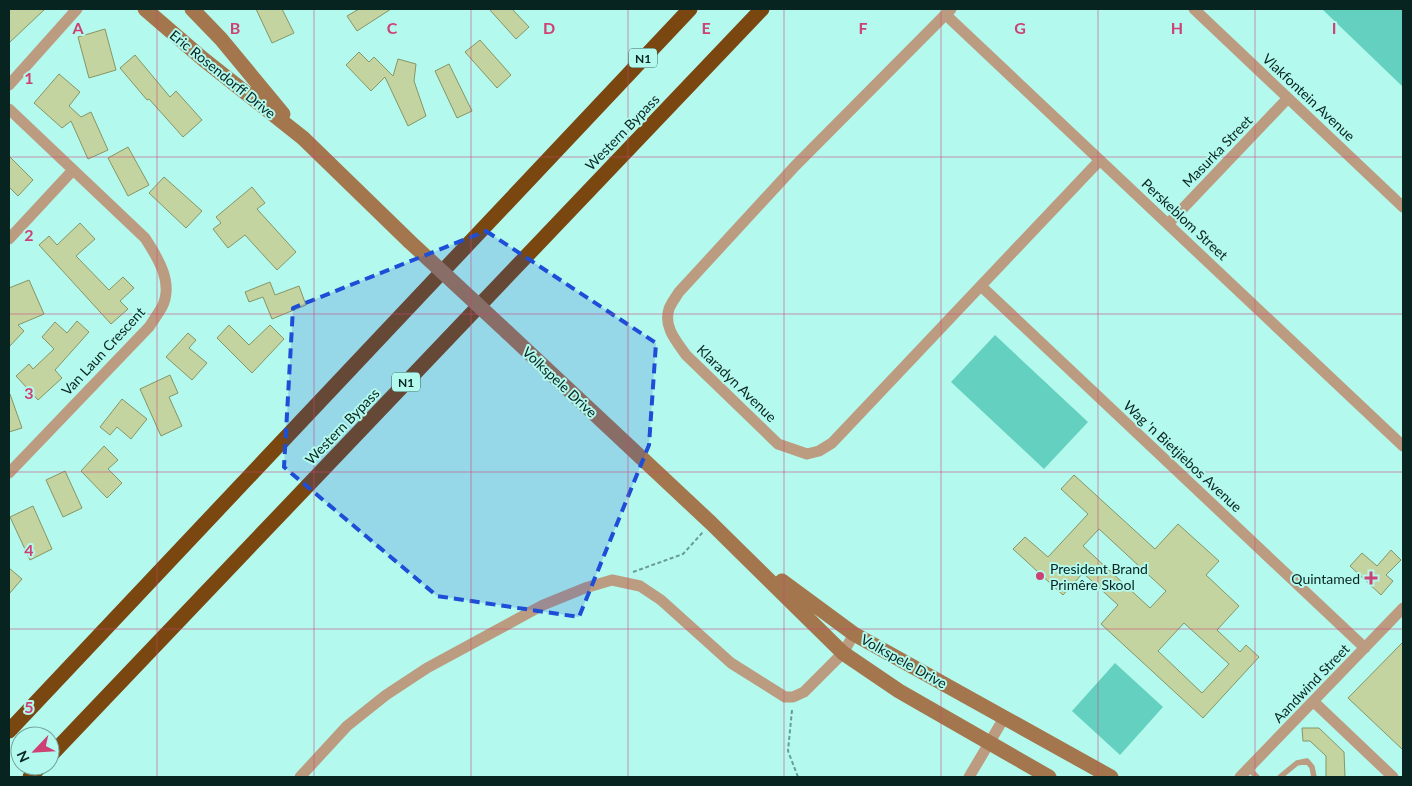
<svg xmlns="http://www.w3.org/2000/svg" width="1412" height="786" font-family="Lato,sans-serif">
<rect width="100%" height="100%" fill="#b4f9ed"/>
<!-- green -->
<path fill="#64d1c0" d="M1322,9h81v78z
M995,335l93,87 -44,47 -93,-87z
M1115,663l48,44 -43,48 -48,-44z"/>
<!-- building -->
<path fill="#c4d4a1" stroke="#869564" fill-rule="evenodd" d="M9,9h36l-36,34z
M256,9h26l12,24 -22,10z
M359,9h32l-34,22 -10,-15z
M489,9h23l17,18 -13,12z
M105,29l11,41 -27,8 -11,-41z
M480,40l31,35 -14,13 -32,-36z
M359,52l10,10 5,-5 19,19 5,-17 18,5 -2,17 12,35 -18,10 -23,-49 -14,14 -25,-26z
M135,55l35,42 6,-6 26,29 -19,17 -34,-38 -2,1 -27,-32z
M449,64l23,47 -15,7 -22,-47z
M59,74l21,18 -11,14 12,11 10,-5 17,38 -20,9 -17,-38 -9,7 -28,-25z
M128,147l21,38 -21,11 -20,-38z
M9,156l24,24 -15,16 -9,-9z
M164,177l38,34 -16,17 -37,-35z
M252,187l13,16 -8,6 39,43 -19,18 -32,-35 -17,13 -15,-19 8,-6 -5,-6z
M80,223l15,16 -19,17 33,34 14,-13 11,11 -14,13 8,8 -17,15 -72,-79 10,-9 8,9z
M29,280l15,34 -26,11 6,6 -15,16v-59z
M270,282l5,13 24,-9 7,19 -34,14 -9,-22 -14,5 -4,-10z
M77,321l12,11 -34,38 7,8 -24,22 -22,-24 13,-12 4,5 21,-20 -12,-12 13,-15 12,11z
M229,325l20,20 21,-20 14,14 -32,34 -35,-35z
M188,333l8,7 -7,8 18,15 -15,17 -26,-23z
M170,375l8,18 -9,4 13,29 -21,10 -21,-47z
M9,394h1l12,34 -13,4z
M122,399l25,20 -16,20 -14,-12 -7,8 -10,-8z
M104,446l14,14 -10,9 14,14 -15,15 -26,-27z
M65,471l17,37 -19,9 -17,-37z
M1074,475l81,74 23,-25 41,37 -13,14 33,31 -22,24 23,22 6,-7 13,12 -56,61 -102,-94 17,-19 -35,-32 -20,22 -50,-46 12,-12 23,20 40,-43 -27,-25zM1099,529l67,62 -16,17 -67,-62zM1184,623l45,41 -27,29 -44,-42z
M33,506l19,43 -22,11 -20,-43z
M1391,550l10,10 -15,15 7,6 -12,14 -31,-29 12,-13 15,13z
M9,568l13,11 -13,15z
M1403,642v108l-55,-52z
M1302,728h17l25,24 1,25h-19v-21l-16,-15h-7z"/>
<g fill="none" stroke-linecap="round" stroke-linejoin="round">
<!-- path -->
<path stroke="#699c94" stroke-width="2" stroke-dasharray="4 2.5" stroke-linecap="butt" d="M633,572l50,-18 20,-22
M792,710l-4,41 10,26"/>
<!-- lane -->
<path stroke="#bc9c81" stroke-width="5.5" d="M1249,769l8,8
M1280,777l17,-14 10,-2 5,6 2,10"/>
<!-- street -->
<path stroke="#bc9c81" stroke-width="11" d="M951,9l-156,157 -116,126c-3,5 -8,11 -10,17 -6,18 8,33 17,46l92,89 29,10 12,-3 13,-8 268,-283
M1194,9l209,198
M946,15l457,431
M9,85l68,-76
M9,109l136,129c13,20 29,45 17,69 -4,7 -9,14 -13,20l-140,146
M1168,224l120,-126
M9,239l64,-69
M981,286l384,362
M1314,702l79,75
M300,777l47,-51 39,-31 41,-27 116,-63 42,-17 27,-8 28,6 21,14 70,63 54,34h8l11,-5 39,-39 11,-19
M969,777l35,-59
M1240,777l163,-169"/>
<!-- secondary -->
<path stroke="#a4764d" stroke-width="15" d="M145,9l58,50 100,79 106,103
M192,9l29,30 62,75
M507,332l204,191 132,130 56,38 150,86
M782,581l72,53 257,143"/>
<!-- highway -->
<path stroke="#79470f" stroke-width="15" d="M9,731l681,-722
M50,756l712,-747
M30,777l11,-11"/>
<!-- secondary-bridge -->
<path stroke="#a4764d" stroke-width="15" d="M409,241l98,91"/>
</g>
<!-- marked area -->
<path fill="#1d4ed8" fill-opacity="0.2" stroke="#1d4ed8" stroke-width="4" stroke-dasharray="10 6" stroke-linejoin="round" d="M486,231l170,112 -7,102 -70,172 -142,-21 -153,-129 9,-159z"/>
<!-- grid -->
<path fill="none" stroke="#cd4174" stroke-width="1" stroke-opacity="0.55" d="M157,9v768M314,9v768M471,9v768M628,9v768M784,9v768M941,9v768M1098,9v768M1255,9v768M9,157h1394M9,314h1394M9,472h1394M9,629h1394"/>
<!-- markers -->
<g fill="#cd4174" stroke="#b4f9ed" stroke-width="2">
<circle cx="1040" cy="576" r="5"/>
<path d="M1368.5 570.5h5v5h5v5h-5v5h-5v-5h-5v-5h5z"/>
</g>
<g text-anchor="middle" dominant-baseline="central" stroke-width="4" stroke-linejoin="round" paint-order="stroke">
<!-- shield labels -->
<g fill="#b4f9ed" stroke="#3b645e" stroke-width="1">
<rect x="629" y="48.5" width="28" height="19" rx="4"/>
<rect x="392" y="372.5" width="28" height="19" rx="4"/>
</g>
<g font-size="12" font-weight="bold" fill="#072420">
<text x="643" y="58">N1</text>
<text x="406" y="382">N1</text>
</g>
<!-- street labels -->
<g font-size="14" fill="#072420" stroke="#b4f9ed">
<text transform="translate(223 74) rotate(39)">Eric Rosendorff Drive</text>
<text transform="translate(1309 97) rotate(43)">Vlakfontein Avenue</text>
<text transform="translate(622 132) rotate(-46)">Western Bypass</text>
<text transform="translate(1217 151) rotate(-46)">Masurka Street</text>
<text transform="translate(1185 219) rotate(43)">Perskeblom Street</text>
<text transform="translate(103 351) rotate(-47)">Van Laun Crescent</text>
<text transform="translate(560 382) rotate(43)">Volkspele Drive</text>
<text transform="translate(737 383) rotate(44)">Klaradyn Avenue</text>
<text transform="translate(342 426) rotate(-46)">Western Bypass</text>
<text transform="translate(1183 456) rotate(43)">Wag 'n Bietjiebos Avenue</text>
<text transform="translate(904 661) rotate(29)">Volkspele Drive</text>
<text transform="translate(1311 683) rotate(-46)">Aandwind Street</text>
</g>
<!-- poi labels -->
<g font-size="14" fill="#072420" stroke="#b4f9ed" text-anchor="start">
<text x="1050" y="568">President Brand<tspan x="1050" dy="16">Primêre Skool</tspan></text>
<text x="1360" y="578" text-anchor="end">Quintamed</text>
</g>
</g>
<g font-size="16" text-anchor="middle" font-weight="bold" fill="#cd4174" stroke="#b4f9ed" stroke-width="4" stroke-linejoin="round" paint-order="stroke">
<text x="78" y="34">A</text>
<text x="235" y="34">B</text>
<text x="392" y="34">C</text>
<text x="549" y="34">D</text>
<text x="706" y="34">E</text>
<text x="863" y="34">F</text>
<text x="1020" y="34">G</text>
<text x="1177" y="34">H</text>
<text x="1334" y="34">I</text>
<text x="29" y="84">1</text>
<text x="29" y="241">2</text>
<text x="29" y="399">3</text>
<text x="29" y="556">4</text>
<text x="29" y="713">5</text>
</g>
<!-- border -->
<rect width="1412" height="786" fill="none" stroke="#072420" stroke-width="20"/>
<!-- north arrow -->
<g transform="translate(35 751) rotate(245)"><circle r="24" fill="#b4f9ed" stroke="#6fa49b"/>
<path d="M0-4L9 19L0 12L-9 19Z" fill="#cd4174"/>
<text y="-8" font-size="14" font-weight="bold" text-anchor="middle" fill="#072420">N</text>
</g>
</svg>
